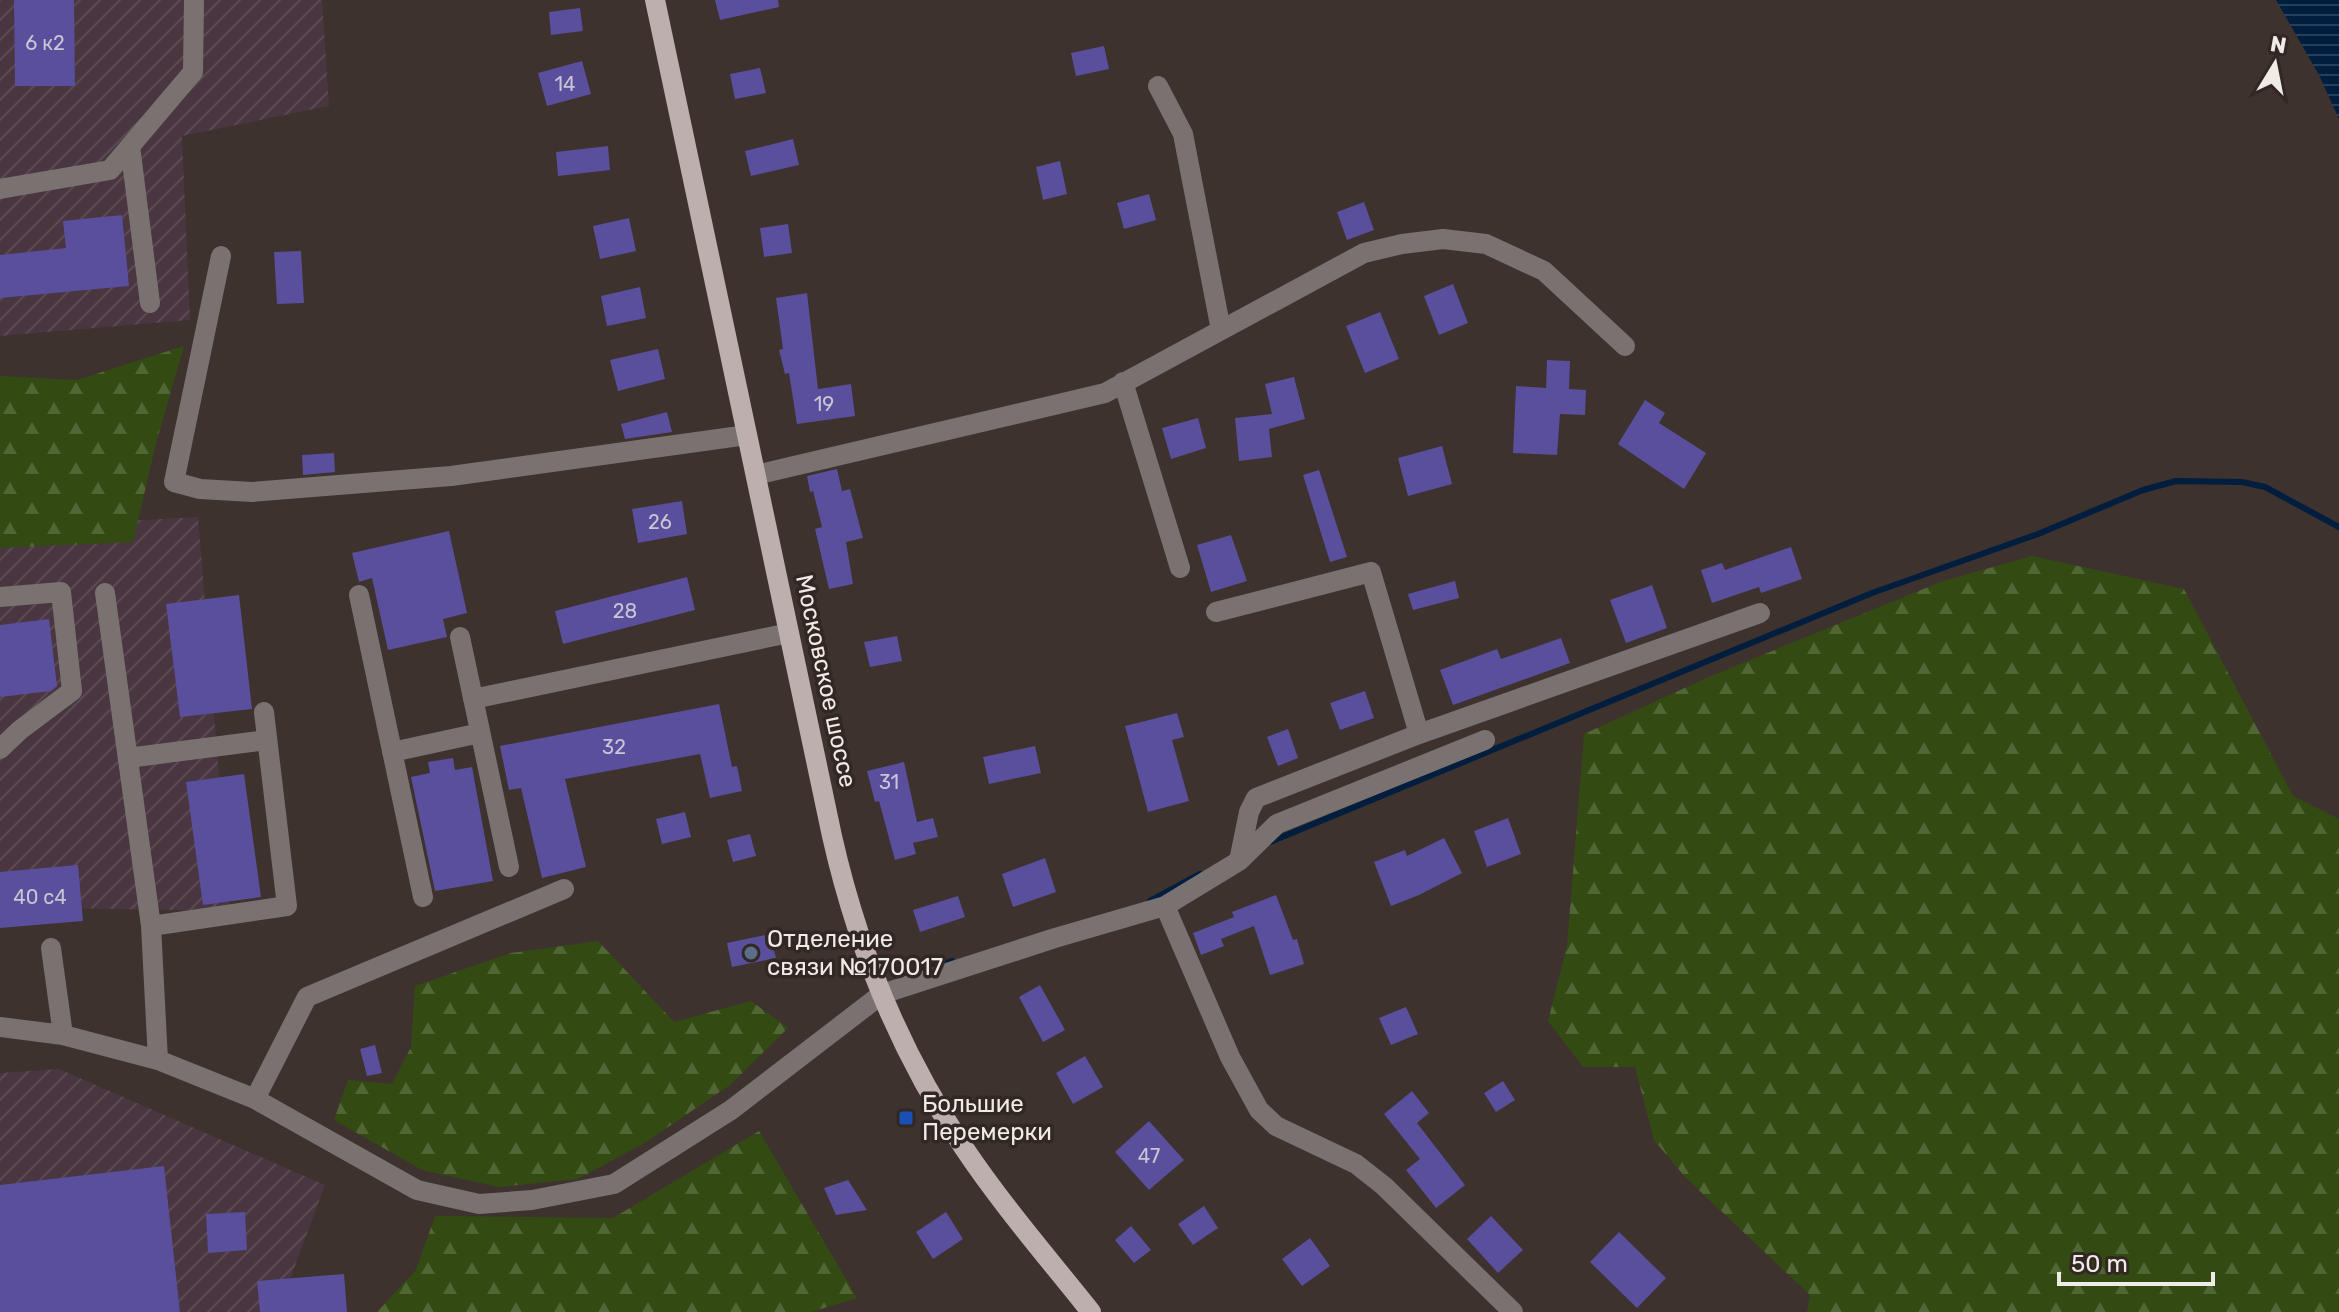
<svg xmlns="http://www.w3.org/2000/svg" width="2339" height="1312" font-family="Rubik,sans-serif">
<defs>
<pattern id="industrial-furrows" width="10" height="10" patternUnits="userSpaceOnUse" patternTransform="scale(2)"><rect width="10" height="10" fill="#493640"/><path d="M-1 1l2-2M0 10L10 0M9 11l2-2" fill="none" stroke="#5b4a52"/></pattern>
<pattern id="forest-firs" width="22" height="20" patternUnits="userSpaceOnUse" patternTransform="scale(2)"><rect width="22" height="20" fill="#334b13"/><path d="M5 1l3.5 6h-7zM16 11l3.5 6h-7z" fill="#516535"/></pattern>
<pattern id="water-rules" width="6" height="5" patternUnits="userSpaceOnUse" patternTransform="scale(2)"><rect width="6" height="5" fill="#011e3f"/><path d="M0 2.5h6" fill="none" stroke="#263f5b"/></pattern>
</defs>
<rect width="100%" height="100%" fill="#3d322d"/>
<!-- industrial -->
<path fill="url(#industrial-furrows)" d="M0,0h322l7,106 -147,30 8,184 -190,16z
M198,517l32,394 -230,-4v-379z
M59,1069l266,116 -47,127h-278v-239z"/>
<!-- forest -->
<path fill="url(#forest-firs)" d="M184,346l-28,97 -23,99 -133,6v-172l77,4z
M2032,556l152,33 109,207 46,23v493h-532l3,-17 -125,-118 -31,-37 -19,-73h-52l-35,-46 19,-75 17,-212 127,-58 232,-95z
M598,941l76,81 77,-21 37,27 -58,57 -84,57 -68,37 -79,8 -77,-17 -88,-50 14,-40 44,4 19,-37 4,-61 96,-33z
M759,1131l98,167 -46,14h-434l39,-42 19,-54 178,2z"/>
<!-- water -->
<path fill="url(#water-rules)" d="M2276,0h63v119l-20,-44z"/>
<g fill="none" stroke-linecap="round" stroke-linejoin="round">
<!-- stream -->
<path stroke="#011e3f" stroke-width="6" d="M1270,842l602,-249 166,-59 105,-44 33,-9 66,1 23,5 74,40
M1150,901l50,-27
M917,972l35,-11"/>
</g>
<!-- building -->
<path fill="#594f9c" d="M14,0h60l1,86h-60z
M715,0h63l1,7 -59,13z
M580,8l3,23 -32,4 -2,-23z
M1104,46l5,23 -33,7 -5,-23z
M582,61l9,33 -44,12 -9,-33z
M760,68l6,25 -31,6 -5,-25z
M793,139l6,26 -48,11 -6,-25z
M608,146l2,24 -52,6 -2,-24z
M1060,161l7,33 -24,6 -7,-33z
M1149,194l7,26 -32,9 -7,-26z
M1364,202l10,28 -27,10 -10,-28z
M122,215l7,71 -129,12v-43l66,-7 -3,-27z
M629,218l7,33 -36,8 -7,-33z
M788,224l4,29 -28,4 -4,-29z
M301,251l3,52 -27,1 -3,-52z
M1453,284l15,39 -29,12 -15,-39z
M640,287l6,31 -39,8 -6,-30z
M807,293l11,96 33,-5 4,32 -58,8 -8,-51 -4,1 -6,-24 4,-1 -7,-51z
M1380,312l19,47 -34,14 -19,-47z
M658,349l7,30 -47,12 -8,-31z
M1547,360l23,1 -1,28 17,1 -1,25 -25,-1 -3,41 -44,-2 3,-67 30,2z
M1294,377l11,42 -36,10 3,28 -33,4 -4,-43 37,-4 -7,-30z
M1645,400l20,13 -6,10 47,30 -22,36 -66,-45z
M667,412l5,20 -47,7 -4,-15z
M1198,418l8,30 -35,11 -9,-31z
M1442,446l10,38 -44,12 -10,-38z
M334,453l1,19 -32,3 -1,-20z
M837,469l5,22 8,-2 13,49 -17,4 7,42 -24,5 -14,-60 7,-2 -9,-36 -3,1 -3,-16z
M1319,470l28,87 -17,5 -27,-87z
M682,501l5,33 -49,9 -6,-34z
M449,531l18,82 -24,6 4,18 -59,13 -16,-72 -13,4 -7,-29z
M1231,535l16,46 -36,11 -14,-47z
M1791,547l11,32 -41,14 -2,-6 -47,16 -11,-33 21,-7 3,7z
M687,577l8,33 -132,34 -8,-33z
M1455,581l4,17 -46,12 -5,-16z
M1652,585l15,43 -41,15 -16,-43z
M239,595l13,114 -72,8 -14,-113z
M49,619l8,67 -6,5 -51,6v-72z
M897,636l5,25 -32,6 -6,-25z
M1561,638l9,25 -117,42 -13,-35 57,-21 4,10z
M1365,691l9,27 -34,12 -10,-27z
M719,704l13,63 5,-1 5,25 -32,7 -10,-44 -135,25 21,88 -44,11 -21,-90 -12,2 -9,-44z
M1177,713l7,24 -12,3 17,61 -41,11 -23,-86z
M1288,729l10,29 -20,8 -11,-29z
M1035,746l6,27 -52,11 -6,-27z
M453,758l2,12 17,-3 21,114 -58,10 -24,-114 19,-4 -2,-11z
M904,762l13,60 16,-4 5,19 -25,6 3,11 -21,6 -16,-59 -4,1 -8,-31z
M244,774l17,123 -58,8 -17,-123z
M685,812l6,25 -29,7 -6,-25z
M1508,818l13,36 -34,13 -13,-36z
M750,834l6,22 -23,6 -6,-22z
M1444,838l18,35 -43,22 -28,11 -17,-44 31,-12 2,6z
M1045,858l11,34 -43,15 -11,-33z
M78,865l5,56 -83,7v-56z
M1276,895l17,45 4,-1 7,25 -34,11 -16,-49 -33,13 3,7 -23,9 -8,-22 41,-16 -2,-5z
M958,896l7,21 -45,15 -7,-22z
M770,934l6,24 -44,9 -5,-24z
M1040,985l25,45 -22,12 -24,-45z
M1406,1007l12,27 -27,11 -12,-27z
M375,1045l7,28 -15,3 -7,-27z
M1085,1056l18,31 -30,17 -17,-31z
M1503,1081l12,19 -19,12 -12,-19z
M1412,1091l17,22 -12,10 48,62 -29,23 -30,-38 14,-11 -36,-45z
M1149,1121l35,39 -35,30 -34,-38z
M164,1166l16,146h-180v-127z
M848,1180l19,30 -31,5 -12,-27z
M1204,1206l14,22 -25,17 -15,-21z
M245,1212l2,38 -39,3 -2,-39z
M946,1212l17,27 -30,20 -17,-27z
M1491,1216l32,34 -25,23 -31,-34z
M1131,1226l20,24 -17,13 -19,-23z
M1619,1232l47,46 -29,30 -47,-46z
M1310,1238l20,28 -28,20 -20,-27z
M344,1274l3,38h-87l-3,-31z"/>
<g fill="none" stroke-linecap="round" stroke-linejoin="round">
<!-- minor -->
<path stroke="#797271" stroke-width="20" d="M1158,86l25,48 38,196
M130,146l20,157
M0,189l110,-19 83,-98 1,-72
M221,256l-47,226 26,7 52,3 199,-16 296,-41
M1123,382l57,186
M756,475l349,-82 259,-140 38,-9 41,-5 43,5 58,27 81,75
M105,593l46,333
M359,595l64,302
M0,597l61,-5 11,99 -52,39 -20,19
M1216,612l155,-40 48,162
M460,637l49,230
M473,699l316,-66
M392,752l88,-19
M128,758l139,-18
M1239,861l38,-37 208,-84
M1165,906l65,151 29,53 17,16 80,38 28,22 129,126
M51,948l12,87
M0,1027l63,8 95,25 97,39 162,91 62,14 53,-4 82,-16 117,-74 151,-116 173,-56 110,-32 74,-45 10,-49 7,-14 163,-64 341,-121
M158,1060l-7,-134 136,-20 -23,-194
M255,1099l52,-102 257,-108"/>
<!-- major -->
<path stroke="#bcafad" stroke-width="20" d="M655,0l177,836c25,111 69,218 132,312 39,58 84,110 127,164"/>
</g>
<!-- markers -->
<circle fill="#5c6f8a" stroke="#322823" stroke-width="3" cx="751" cy="953" r="8"/>
<rect fill="#1a4fb4" stroke="#322823" stroke-width="3" x="898" y="1110" width="16" height="16" rx="4"/>
<g text-anchor="middle" dominant-baseline="central" stroke-width="7" stroke-linejoin="round" paint-order="stroke">
<!-- number labels -->
<g font-size="20" fill="#cbc4d4">
<text x="45" y="43">6 к2</text>
<text x="565" y="84">14</text>
<text x="824" y="404">19</text>
<text x="660" y="522">26</text>
<text x="625" y="611">28</text>
<text x="614" y="747">32</text>
<text x="889" y="782">31</text>
<text x="40" y="897">40 с4</text>
<text x="1149" y="1156">47</text>
</g>
<!-- street labels -->
<g font-size="24" fill="#f1ebe7" stroke="#322823">
<text transform="translate(826 681) rotate(78)">Московское шоссе</text>
</g>
<!-- poi labels -->
<g font-size="24" fill="#f1ebe7" stroke="#322823" text-anchor="start">
<text x="767" y="939">Отделение<tspan x="767" dy="28">связи №170017</tspan></text>
<text x="922" y="1104">Большие<tspan x="922" dy="28">Перемерки</tspan></text>
</g>
</g>
<!-- north arrow -->
<g transform="translate(2275 64) rotate(10)" stroke="#322823" stroke-width="6" paint-order="stroke">
<path d="M0-6L14 30L0 20L-14 30Z" fill="#f1ebe7"/>
<text y="-12" font-size="22" font-weight="bold" text-anchor="middle" fill="#f1ebe7">N</text>
</g>
<!-- scale -->
<path d="M2059 1272v12h154v-12" fill="none" stroke="#f1ebe7" stroke-width="4"/>
<text x="2071" y="1272" font-size="24" fill="#f1ebe7" stroke="#322823" stroke-width="6" paint-order="stroke">50 m</text>
</svg>
